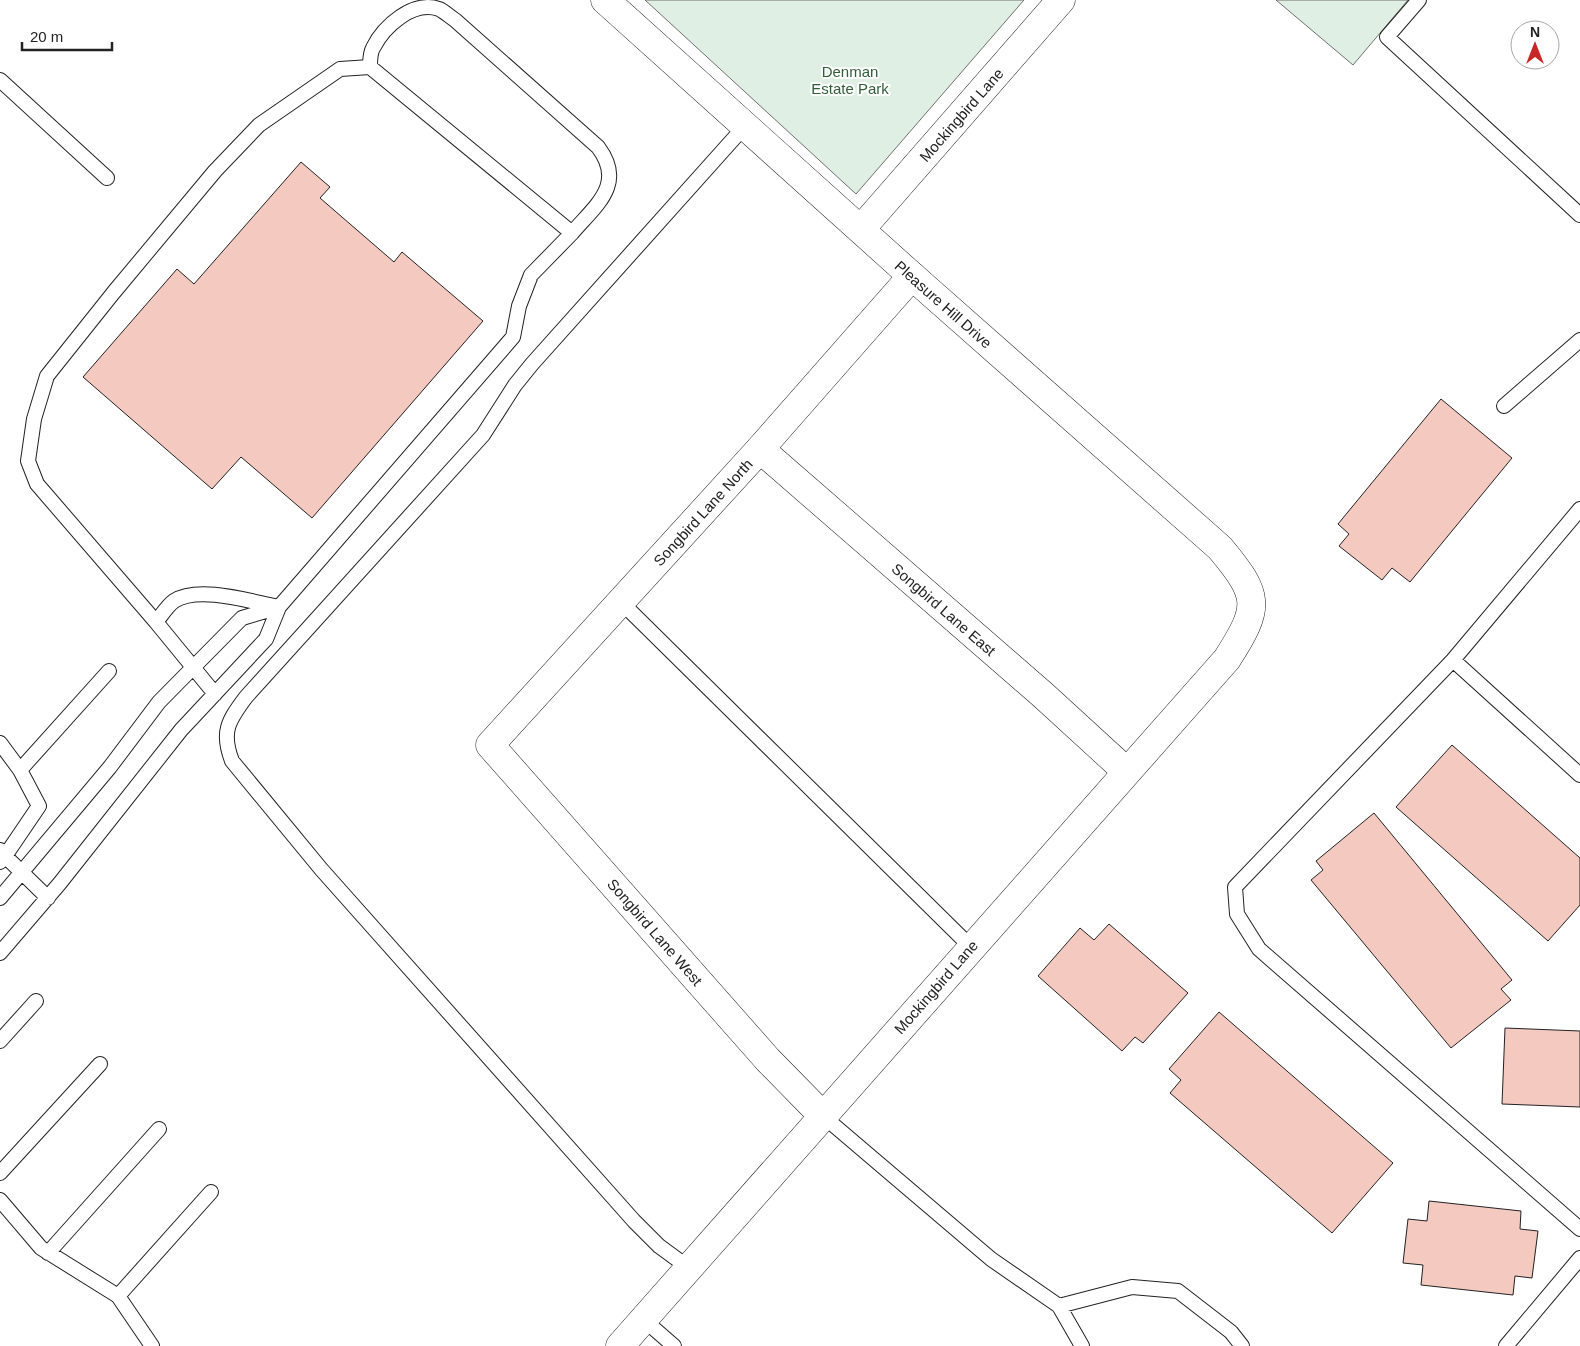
<svg xmlns="http://www.w3.org/2000/svg" width="1580" height="1346" font-family="Helvetica,sans-serif">
<rect width="100%" height="100%" fill="#fff"/>
<!-- green -->
<path fill="#e0efe3" stroke="#6f6f6f" d="M645,0h379l-168,194z
M1276,0h132l-55,65z"/>
<!-- building -->
<path fill="#f3c9c0" stroke="#222" d="M301,162l29,25 -10,11 74,64 8,-10 81,69 -171,197 -71,-61 -29,32 -129,-112 94,-108 17,15z
M1441,399l71,59 -102,124 -18,-14 -10,12 -43,-34 10,-12 -11,-10z
M1452,745l128,113v47l-32,36 -152,-134z
M1374,813l138,167 -11,9 10,11 -60,48 -140,-168 12,-10 -7,-9z
M1109,924l79,69 -45,50 -8,-6 -13,14 -84,-75 42,-48 14,12z
M1219,1012l174,151 -61,70 -162,-140 11,-13 -12,-11z
M1505,1028l75,3v76l-78,-3z
M1429,1201l92,10 -1,18 18,2 -6,47 -17,-2 -2,19 -92,-10 2,-20 -20,-2 5,-44 19,2z"/>
<g fill="none" stroke-linecap="round" stroke-linejoin="round">
<defs>
<path id="lane" d="M1419,0l-32,37 193,178
M370,67c0,-6 0,-14 3,-19 11,-22 40,-48 66,-39 5,2 11,8 16,11l143,127c28,37 -2,58 -26,86
M0,80l107,98
M1504,406l76,-66
M1580,509l-127,151 -218,227 2,27 22,35 321,280
M621,602l350,345
M156,622l59,72
M1453,660l127,115
M0,743l20,27
M0,850l5,6 34,-50 -19,-36 89,-99
M0,862l5,-6 43,42
M0,898l110,-131 49,-65 83,-84 34,-10
M0,953l60,-70 121,-153 85,-91 13,-32 234,-270 6,-31 12,-31 41,-42 -202,-166 -30,2 -81,56 -44,46 -101,121 -67,84 -13,43 -6,42 9,23 119,138c5,-6 11,-16 18,-21 25,-16 78,1 105,6
M0,1041l36,-40
M823,1116l168,143 68,47 23,40
M0,1173l100,-109
M0,1200l41,48 77,48 34,50
M48,1253l111,-124
M689,1268l-30,-22 -25,-25 -313,-352 -89,-108c-11,-29 -4,-40 14,-64l237,-262 32,-50 17,-21 213,-238
M118,1296l93,-104
M1059,1306l73,-19 46,4 53,41 11,14
M643,1319l31,27
M1506,1346l74,-88"/>
<g id="street">
<path id="s1" d="M605,0l307,276 308,272c40,48 41,58 7,111l-607,687"/>
<path id="s2" d="M861,229l200,-229"/>
<path id="s3" d="M760,449l283,246 83,76"/>
<path id="s4" d="M823,1116l-55,-56 -278,-315 270,-296 152,-173"/>
</g>
</defs>
<!-- lane casing -->
<use href="#lane" stroke="#222" stroke-width="16"/>
<!-- street casing -->
<use href="#street" stroke="#222" stroke-width="29"/>
<!-- lane -->
<use href="#lane" stroke="#fff" stroke-width="14"/>
<!-- street -->
<use href="#street" stroke="#fff" stroke-width="28"/>
</g>
<g text-anchor="middle" dominant-baseline="central" stroke-width="4" stroke-linejoin="round" paint-order="stroke">
<!-- park labels -->
<g font-size="15" fill="#2f5e38" stroke="#fff">
<text x="850" y="71">Denman<tspan x="850" dy="17">Estate Park</tspan></text>
</g>
<!-- street labels -->
<g font-size="15" fill="#222" stroke="#fff">
<text stroke="none"><textPath href="#s2" startOffset="152">Mockingbird Lane</textPath></text>
<text stroke="none"><textPath href="#s1" startOffset="455">Pleasure Hill Drive</textPath></text>
<text stroke="none"><textPath href="#s4" startOffset="814">Songbird Lane North</textPath></text>
<text stroke="none"><textPath href="#s3" startOffset="244">Songbird Lane East</textPath></text>
<text transform="translate(655 932) rotate(49)">Songbird Lane West</text>
<text transform="translate(936 987) rotate(-49)">Mockingbird Lane</text>
</g>
</g>
<!-- north arrow -->
<g transform="translate(1535 45)"><circle r="24" fill="#ffffff" stroke="#a7a7a7"/>
<path d="M0-4L9 19L0 12L-9 19Z" fill="#c62828"/>
<text y="-8" font-size="14" font-weight="bold" text-anchor="middle" fill="#222222">N</text>
</g>
<!-- scale -->
<path d="M22 42v8h90v-8" fill="none" stroke="#222222" stroke-width="2.5"/>
<text x="30" y="42" font-size="15" fill="#222222" stroke="#ffffff" stroke-width="4" paint-order="stroke">20 m</text>
</svg>
